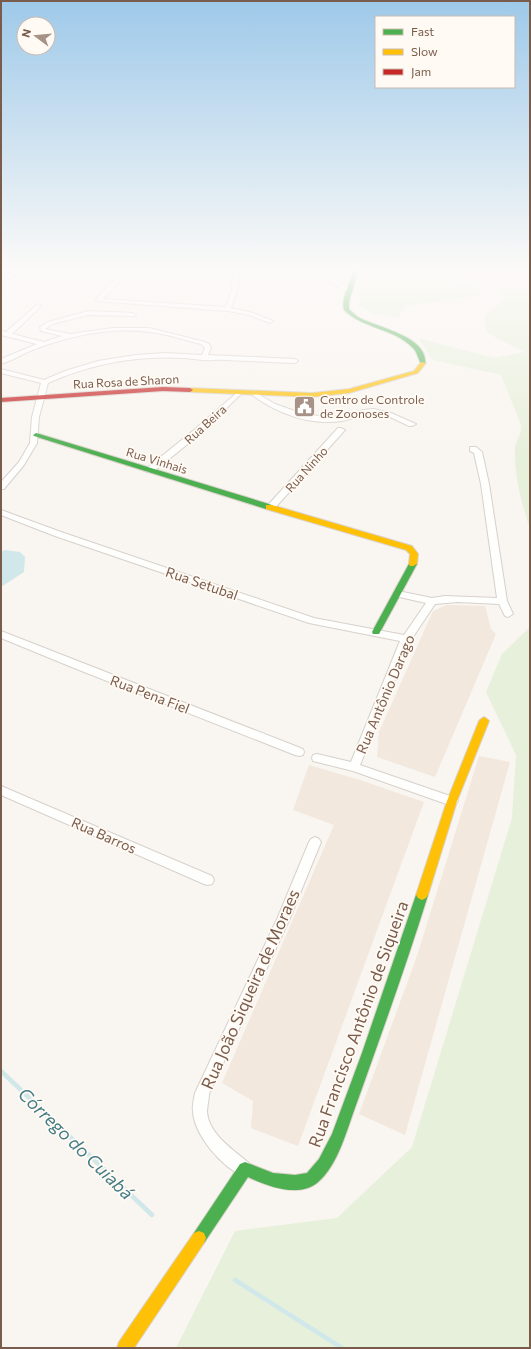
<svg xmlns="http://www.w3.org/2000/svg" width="531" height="1349" font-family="Commissioner,sans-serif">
<rect width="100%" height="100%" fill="#f9f5f0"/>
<!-- residential -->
<path fill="#f2e8de" d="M447,605l38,1 6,23 5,5 -61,143 -58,-20 2,-25 54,-121z
M479,756l31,6 -105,373 -46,-21 58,-158z
M309,765l51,15 64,22 -126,344 -47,-18 2,-27 -31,-18 112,-258 -41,-15z"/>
<!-- education -->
<path fill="#f6eef6" d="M530,273v16l-55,-6 1,-9z"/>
<!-- green -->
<path fill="#e7f0db" d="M366,271l63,9 45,4 9,7 -5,5 -73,10 -7,12 -23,-4 -17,-8z
M504,288l26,3v238c-8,-25 -16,-52 -15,-80 0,-9 7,-12 6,-24l-20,-50 -68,-15 -15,-22 76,20 31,-6c-9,-6 -39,-15 -40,-25 -1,-4 0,-9 1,-13l21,-16 -7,-7z
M530,627v721h-354l59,-117 102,-13 75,-71 100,-329 4,-63 -30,-63 16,-38z"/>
<!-- water -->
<path fill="#d0e8ea" d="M5,550l15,2 5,5 -1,15 -23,15v-35z"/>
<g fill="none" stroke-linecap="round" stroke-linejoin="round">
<!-- stream -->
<path stroke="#d0e8ea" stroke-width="4.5" d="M1,1071l151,144
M235,1280l107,68"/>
<defs>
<path id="street" d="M44,268l2,2 -1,1 -27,3 -17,9v-5l8,-5 11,-3z
M118,268h6l-5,14 -16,17 123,8 6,-18 1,-21h6l-1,21 -7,19 22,5 20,8 -3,2 -21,-8 -21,-4 -132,-10v-2l18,-19z
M301,268c16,0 39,12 51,23l-5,1 -33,-19z
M319,268h20l19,4 -3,2z
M445,268h6l-2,8 -3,2 -3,-2z
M38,304l3,2 -1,1 -28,27 32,8 18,-6 -21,-5 -1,-4 8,-5 40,-11 45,2 3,2 -1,1 -47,-1 -36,9 -7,5 25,5 43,-6h36l56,14 4,2 2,4 -3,7 87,4 3,2 -3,2c-23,-1 -47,-2 -70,-3 -7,-1 -16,1 -22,0 -52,-7 -106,1 -155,23l-9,34 -2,26 -13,22 -20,24h-3v-7l18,-20 11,-19 2,-26 9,-34 -40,-10v-4l43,11 21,-9 33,-10 38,-6 29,-2 37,2 3,-7 -4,-4c-17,-4 -34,-10 -51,-12 -38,-5 -77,3 -112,16 -13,4 -24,12 -37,16v-5l36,-15 -36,-9v-4l5,1z
M240,390l3,2 -1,1 -42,41 -47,38h-6v-4l47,-38z
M253,391l22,13 31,11 36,2 21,-7 11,-1 17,4 25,11 -4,2h-3c-11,-5 -22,-12 -34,-13 -12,-1 -21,6 -33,8 -32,5 -66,-8 -91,-27v-2z
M338,428h3l4,2 -71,79h-6v-4z
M470,447h6l6,5 7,32 18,117 6,13 -5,3 -3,-1 -6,-12 -41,-2 -23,2 -24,36 -51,125 96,33 2,3 -2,3 -4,2 -99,-35 -40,-10 -1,-3 1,-3 4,-1 34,8 49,-121 -91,-18 -254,-87 -54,-21v-5l60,22 253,86 90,17 22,-32 -31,-7 -2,-2 2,-2 3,-1 34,7 13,-2 52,2 -16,-114 -7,-31 -4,-2z
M1,631l302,118 1,3 -1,3 -4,1 -4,-1 -221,-87 -73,-30z
M1,786l211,90 2,4 -2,4 -4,1 -4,-1 -203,-89z
M315,837l4,2 2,3 -31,76 -81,176c0,6 -2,12 -2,18 2,23 27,38 43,52l3,5 -3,5 -5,3c-22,-9 -51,-41 -52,-66 -1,-6 1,-12 2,-18l83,-176 31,-75 2,-3z"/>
<path id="fast" d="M352,268h5c1,15 -9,26 -8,41 3,3 6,6 9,8 17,10 71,19 67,47h-4c-3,-6 -4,-12 -8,-16 -19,-20 -50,-19 -69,-38 -4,-14 9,-27 8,-42z
M36,433l236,72 1,2 -1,2h-6l-232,-73 -1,-1z
M410,562h3l4,2 -38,70h-6l-1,-2z
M422,890l4,2 2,3c-22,71 -47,140 -72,210 -9,24 -18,61 -39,78 -19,15 -50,3 -69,-6l-44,66 -5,2 -5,-2 -2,-5 2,-5 46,-69 5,-2 28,11 22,2 12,-2 12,-14 13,-25 30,-81 54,-158 2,-3z"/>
<path id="slow" d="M421,362l5,1 -8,10 -69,20 -37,4 -122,-5 -3,-2 3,-2 122,5 37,-4 65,-18z
M266,505h6l140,41 6,8 -1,10 -4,2h-3l-1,-2 1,-10 -4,-4 -140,-41z
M484,717l3,2 2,2 -32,80 -29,94 -2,3 -4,2 -4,-2 -2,-3 31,-94 32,-80 2,-2z
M199,1231l5,2 2,5 -2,5 -70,105h-17l2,-6 75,-109z"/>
<path id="jam" d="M163,387l27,1 3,2 -3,2 -27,-1 -162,11v-4z"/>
</defs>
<!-- street casing -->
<use href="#street" stroke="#d7d1cb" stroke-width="2"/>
<!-- fast casing -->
<use href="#fast" stroke="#d9d2cb" stroke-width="2"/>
<!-- slow casing -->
<use href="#slow" stroke="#d9d2cb" stroke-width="2"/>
<!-- jam casing -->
<use href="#jam" stroke="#d9d2cb" stroke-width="2"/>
<!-- street -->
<use href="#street" fill="#fefefd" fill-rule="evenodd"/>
<!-- fast -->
<use href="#fast" fill="#4caf50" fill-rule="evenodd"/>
<!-- slow -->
<use href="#slow" fill="#ffc107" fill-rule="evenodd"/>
<!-- jam -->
<use href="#jam" fill="#c62828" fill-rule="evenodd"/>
</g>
<!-- sky -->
<linearGradient id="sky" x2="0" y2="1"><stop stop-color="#9ec9e9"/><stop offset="0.59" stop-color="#fcfaf8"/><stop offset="1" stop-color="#fcfaf8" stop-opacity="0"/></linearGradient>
<rect width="531" height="457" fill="url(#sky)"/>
<!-- icons -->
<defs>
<symbol id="civic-square" viewBox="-11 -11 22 22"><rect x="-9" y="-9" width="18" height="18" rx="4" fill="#a69286" stroke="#fffaf3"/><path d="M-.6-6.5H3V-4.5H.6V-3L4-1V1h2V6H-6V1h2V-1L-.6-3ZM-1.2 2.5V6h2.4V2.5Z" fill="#fff"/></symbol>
</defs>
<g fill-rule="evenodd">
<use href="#civic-square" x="292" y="394" width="25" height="25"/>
</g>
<g text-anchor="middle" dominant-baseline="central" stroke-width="3.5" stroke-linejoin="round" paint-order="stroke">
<!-- far-street labels -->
<g font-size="12" fill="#7a5c4d" stroke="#fffaf3">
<text transform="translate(126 381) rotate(-3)">Rua Rosa de Sharon</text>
<text transform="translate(205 424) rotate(-42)">Rua Beira</text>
<text transform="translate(157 460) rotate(17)">Rua Vinhais</text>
<text transform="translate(306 469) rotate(-48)">Rua Ninho</text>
</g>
<!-- far-poi labels -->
<g font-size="12" fill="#7a5c4d" stroke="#fffaf3" text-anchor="start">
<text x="320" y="399">Centro de Controle<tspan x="320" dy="14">de Zoonoses</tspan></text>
</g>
<!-- street labels -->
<g font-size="14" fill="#7a5c4d" stroke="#fffaf3">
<text transform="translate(202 583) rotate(19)">Rua Setubal</text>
<text transform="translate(150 694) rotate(21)">Rua Pena Fiel</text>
<text transform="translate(385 694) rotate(-67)">Rua Antônio Darago</text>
<text transform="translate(104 835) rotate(24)">Rua Barros</text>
</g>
<!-- near-street labels -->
<g font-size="17" fill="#7a5c4d" stroke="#fffaf3">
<text transform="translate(250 989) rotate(-66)">Rua João Siqueira de Moraes</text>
<text transform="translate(358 1024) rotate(-70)">Rua Francisco Antônio de Siqueira</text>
</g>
<!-- near-water labels -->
<g font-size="18" font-style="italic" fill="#437c86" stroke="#fffaf3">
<text transform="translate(76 1143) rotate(44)">Córrego do Cuiabá</text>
</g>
</g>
<!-- border -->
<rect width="531" height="1349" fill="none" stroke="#7a5c4d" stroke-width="4"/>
<!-- legend -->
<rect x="375" y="16" width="140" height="72" fill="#fffaf3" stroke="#cabbb1"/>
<rect x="383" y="29" width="20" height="6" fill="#4caf50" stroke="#cabbb1"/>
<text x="411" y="36" font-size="12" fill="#7a5c4d">Fast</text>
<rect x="383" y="49" width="20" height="6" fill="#ffc107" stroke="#cabbb1"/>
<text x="411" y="56" font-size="12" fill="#7a5c4d">Slow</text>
<rect x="383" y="69" width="20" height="6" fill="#c62828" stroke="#cabbb1"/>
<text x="411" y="76" font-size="12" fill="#7a5c4d">Jam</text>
<!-- north arrow -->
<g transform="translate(36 36) rotate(286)"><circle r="19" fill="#fffaf3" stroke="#cabbb1"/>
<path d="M0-3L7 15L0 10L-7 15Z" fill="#a69286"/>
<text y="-6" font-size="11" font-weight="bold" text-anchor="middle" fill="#7a5c4d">N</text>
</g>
</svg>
